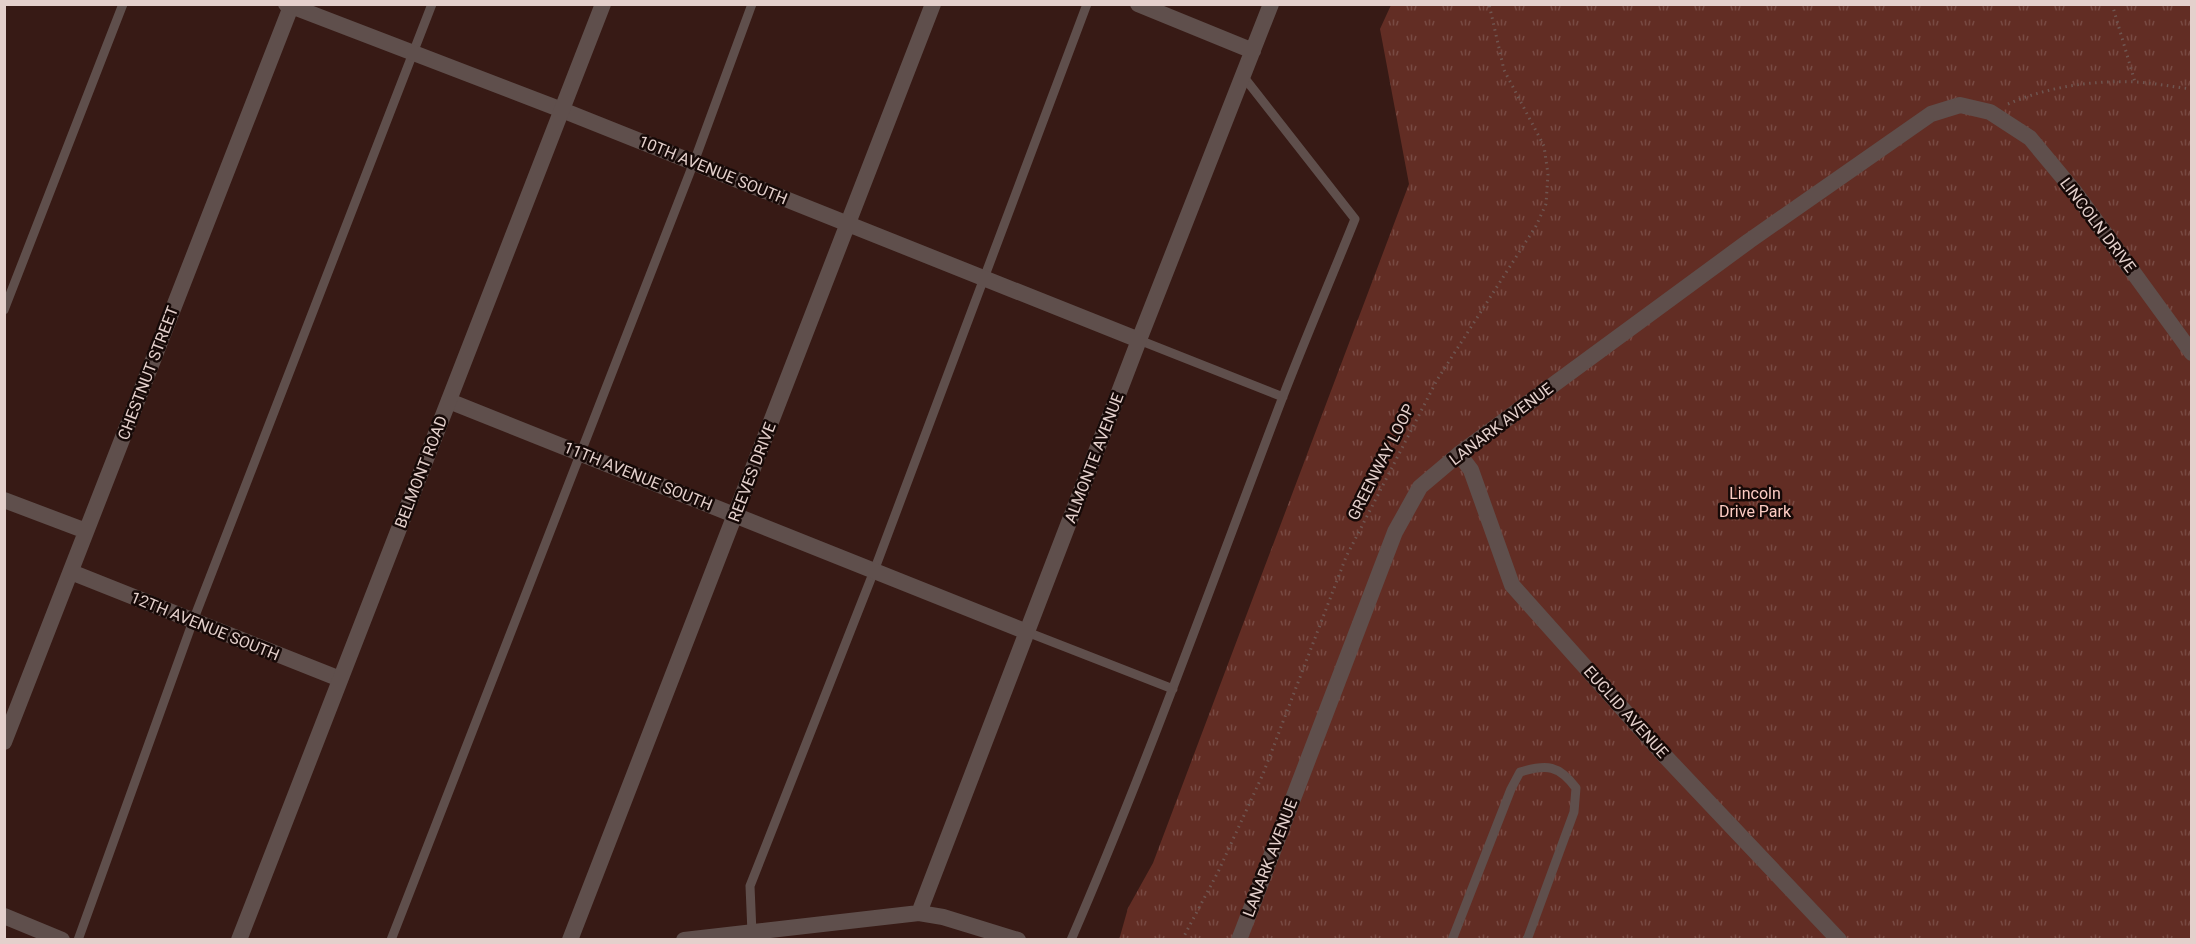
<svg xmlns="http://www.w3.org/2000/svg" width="2196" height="944" font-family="Roboto,sans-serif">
<defs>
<pattern id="grass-tufts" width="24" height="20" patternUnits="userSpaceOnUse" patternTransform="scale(1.5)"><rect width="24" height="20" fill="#622d24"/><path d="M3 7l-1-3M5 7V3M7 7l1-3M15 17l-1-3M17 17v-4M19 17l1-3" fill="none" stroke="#784a43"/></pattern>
</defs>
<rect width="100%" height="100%" fill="#371a15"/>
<!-- grass -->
<path fill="url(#grass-tufts)" d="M1391,5h800v934l-1072,1 9,-32 25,-45 256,-679 -29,-155z"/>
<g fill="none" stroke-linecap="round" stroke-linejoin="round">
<!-- path -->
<path stroke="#6f5550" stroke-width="3" stroke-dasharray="1.5 4.5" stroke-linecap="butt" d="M2112,4l23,78
M2008,104c39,-17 85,-24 128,-22 18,1 37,5 56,7
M1182,940l36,-68 45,-98 83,-217 91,-177 99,-154 10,-22 2,-30 -4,-28 -40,-76 -15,-66"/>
<!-- service -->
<path stroke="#5f4f4c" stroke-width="9" d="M4,310l119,-306
M1139,340l144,57
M1027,632l146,57
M752,933l-2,-47 124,-315 213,-567
M78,940l115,-319 239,-617
M391,940l303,-778 58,-158
M1071,940c77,-178 142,-360 211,-541 23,-60 49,-120 73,-180l-112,-143
M1452,940l59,-151 9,-17c27,-8 39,-7 56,16l-2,24 -47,128"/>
<!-- minor -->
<path stroke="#5f4f4c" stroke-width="16" d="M286,4l276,106 577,230
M1138,4l115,47
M449,401l578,231
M1459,454l12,16 41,115 151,169 176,186
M4,500l82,31
M71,572l269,107
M4,742l288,-738
M919,913l220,-573 132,-336
M570,940l363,-936
M684,940l235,-27 24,4 75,23
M1239,940l156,-408 25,-45 39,-33 290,-213 182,-127 29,-9 30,7 40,26 44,53 118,162"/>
<!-- tertiary -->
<path stroke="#5f4f4c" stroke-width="16" d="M4,916l58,24
M239,940l364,-936"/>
</g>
<g text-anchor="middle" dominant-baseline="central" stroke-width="5" stroke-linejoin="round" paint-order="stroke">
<!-- street labels -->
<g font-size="16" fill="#e4d0cc" stroke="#160907">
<text transform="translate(713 170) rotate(22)">10TH AVENUE SOUTH</text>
<text transform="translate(2098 225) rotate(53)">LINCOLN DRIVE</text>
<text transform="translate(148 373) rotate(-69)">CHESTNUT STREET</text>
<text transform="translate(1501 424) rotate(-37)">LANARK AVENUE</text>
<text transform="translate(1094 458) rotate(-69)">ALMONTE AVENUE</text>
<text transform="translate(1381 462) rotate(-63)">GREENWAY LOOP</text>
<text transform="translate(421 472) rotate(-69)">BELMONT ROAD</text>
<text transform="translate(752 472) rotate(-69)">REEVES DRIVE</text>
<text transform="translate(638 476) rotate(22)">11TH AVENUE SOUTH</text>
<text transform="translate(205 626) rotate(22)">12TH AVENUE SOUTH</text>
<text transform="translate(1626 712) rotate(48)">EUCLID AVENUE</text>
<text transform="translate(1270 858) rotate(-69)">LANARK AVENUE</text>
</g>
<!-- park labels -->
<g font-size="16" fill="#fcccc3" stroke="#160907">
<text x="1755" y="493">Lincoln<tspan x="1755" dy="18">Drive Park</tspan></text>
</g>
</g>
<!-- border -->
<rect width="2196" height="944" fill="none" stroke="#e4d0cc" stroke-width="12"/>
</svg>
